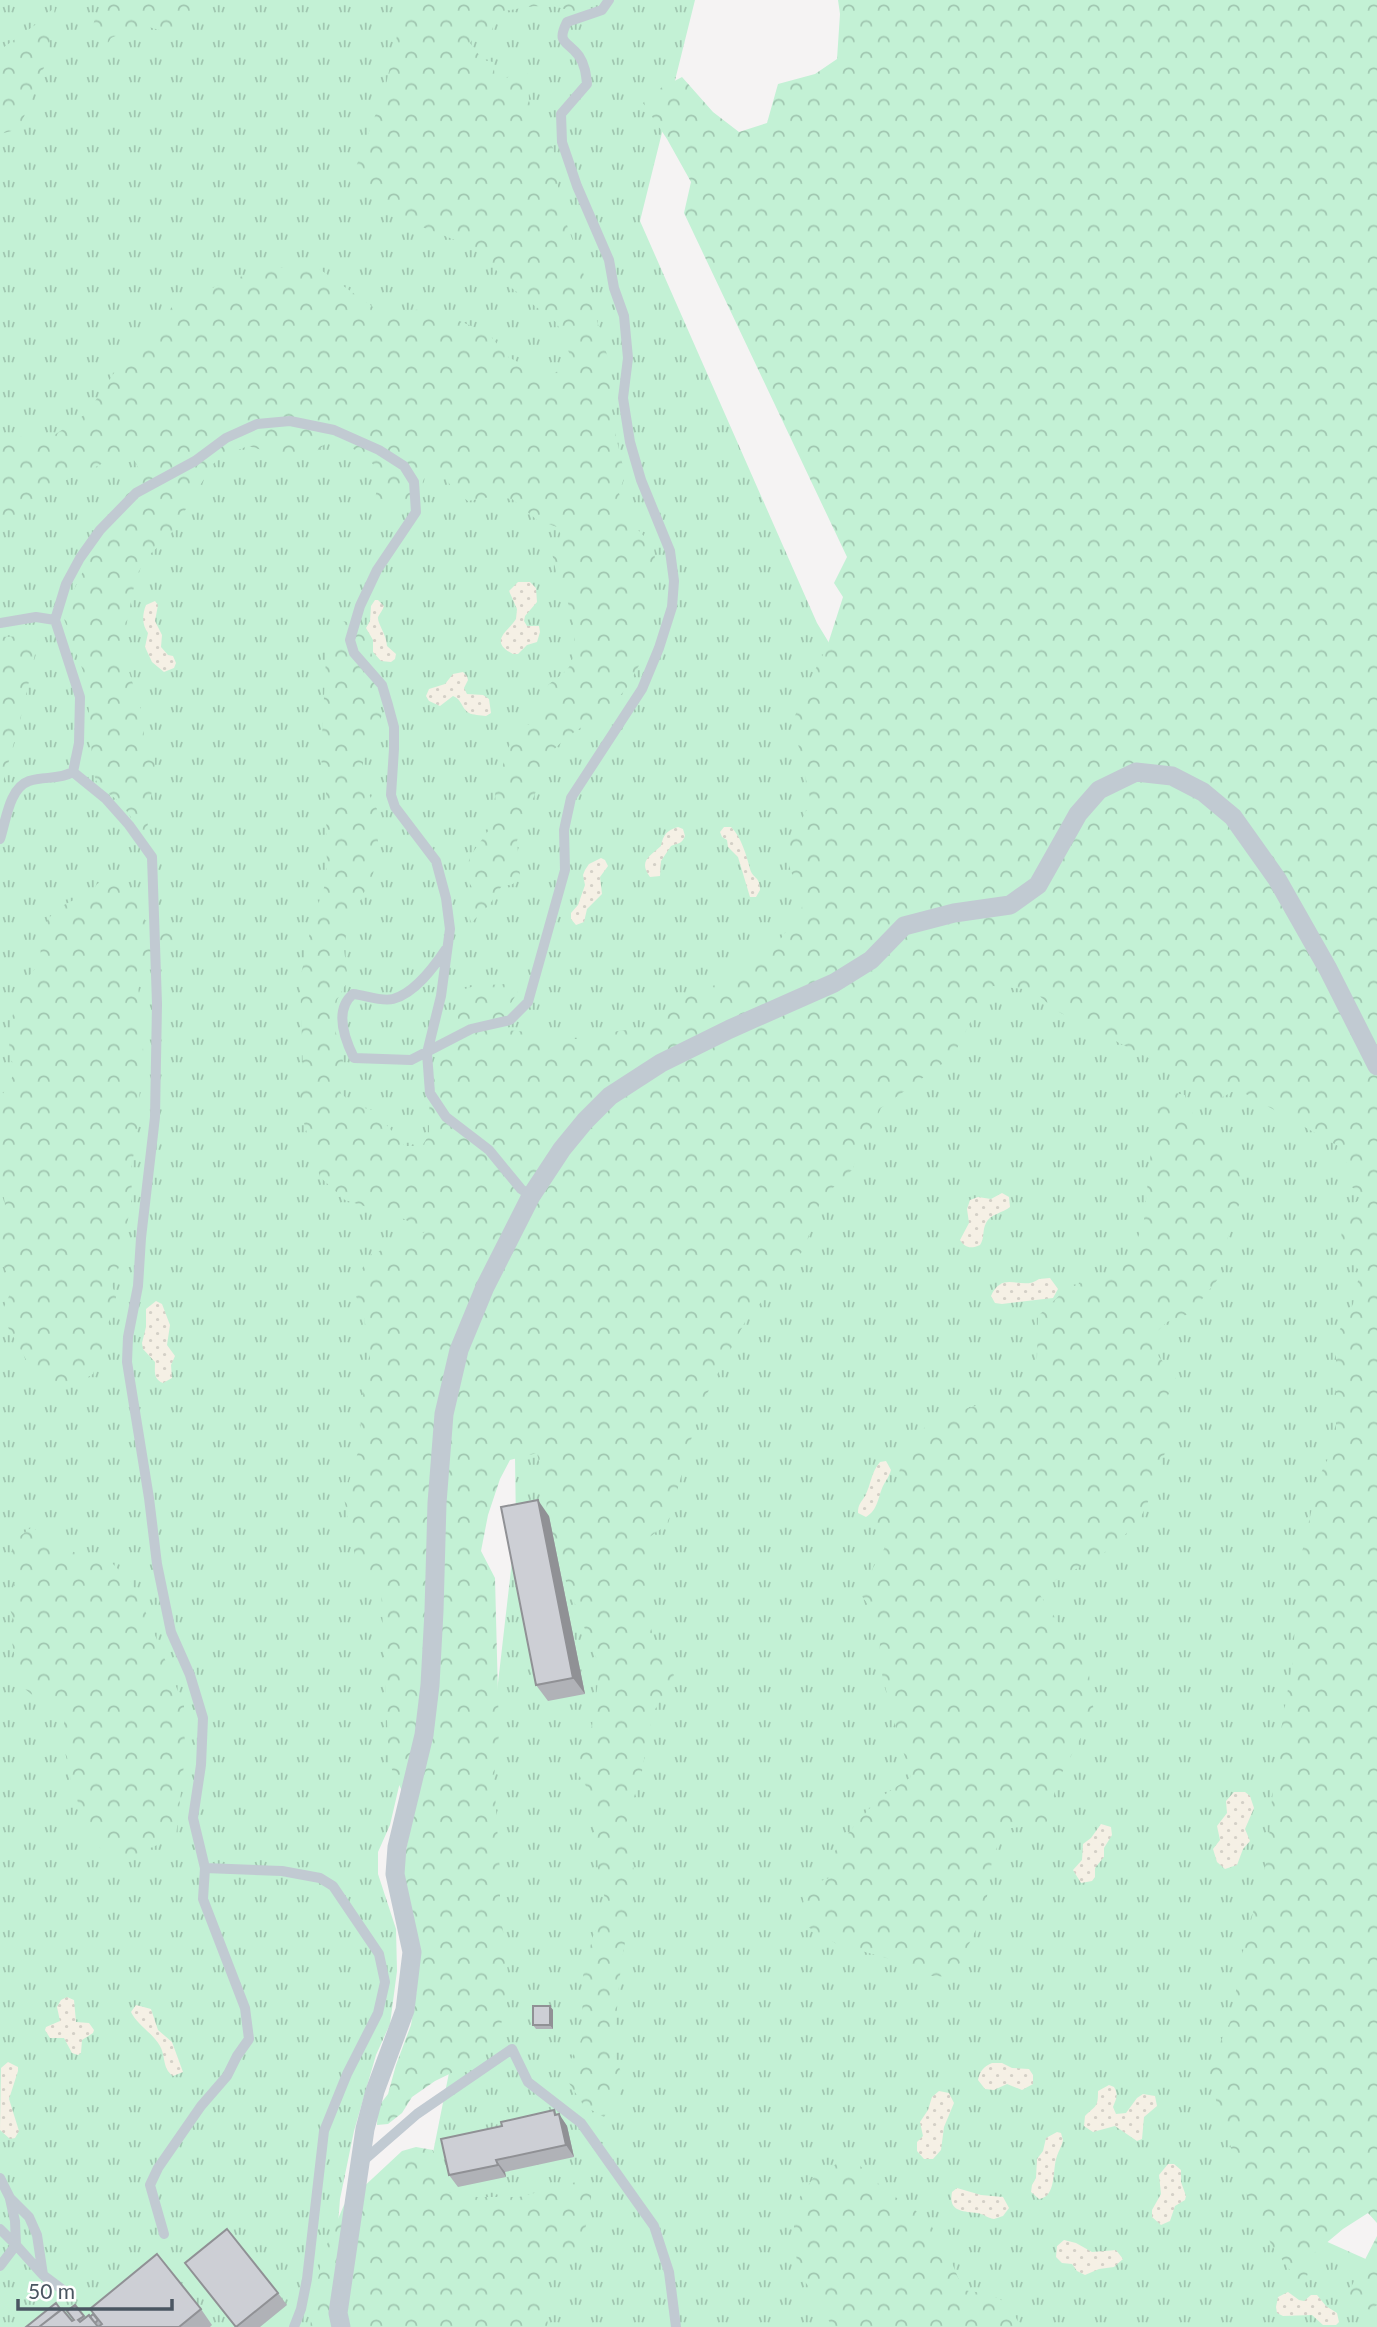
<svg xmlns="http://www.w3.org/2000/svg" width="1377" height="2327" font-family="Lato,sans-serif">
<defs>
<pattern id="grass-tufts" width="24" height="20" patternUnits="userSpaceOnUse" patternTransform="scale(1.75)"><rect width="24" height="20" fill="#c3f1d5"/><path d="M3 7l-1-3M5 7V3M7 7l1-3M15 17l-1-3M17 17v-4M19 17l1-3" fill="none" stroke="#a0c6b0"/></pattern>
<pattern id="forest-crowns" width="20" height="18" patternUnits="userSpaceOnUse" patternTransform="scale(1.75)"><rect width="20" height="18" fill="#c3f1d5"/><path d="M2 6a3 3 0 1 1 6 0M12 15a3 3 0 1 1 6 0" fill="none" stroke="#a0c6b0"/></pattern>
<pattern id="sand-dots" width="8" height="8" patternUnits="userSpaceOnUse" patternTransform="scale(1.75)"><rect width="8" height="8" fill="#f5f0e5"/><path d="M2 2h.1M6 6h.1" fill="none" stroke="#d4d0c7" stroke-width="1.8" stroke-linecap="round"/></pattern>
</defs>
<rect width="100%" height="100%" fill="#f5f3f3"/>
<!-- grass -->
<path fill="url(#grass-tufts)" d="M0,0h695l-55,221 177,402 37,61 31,225 -286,182 -183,622 -26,112 -12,27v22l18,55 1,42 -7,53 -14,31 -22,76 -14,68 -10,128h-330z
M955,929l422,163 -54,1148 54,24v63h-979l61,-304 57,-497 -1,-69z"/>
<!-- forest -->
<path fill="url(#forest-crowns)" d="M106,0h108l-16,11 -20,24 -37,-10 -30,13 -5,9 -15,-13 4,-16 10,-14z
M405,0h193l-22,13c-26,-11 -44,-7 -71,-2l-12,16 -4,10h-15l-4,6 13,17 10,2 2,15 10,2 14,-9 9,4 1,27 5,15 19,32 4,20 2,35 19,52 31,107 4,62 12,51 -6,18 8,25 27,29 2,25 -10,15 2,18 -1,32 -5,23 -16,29 -19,21 -40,27 -18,17 -11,20 -2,17 -19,50 3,35 -7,8 -12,3 -11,17 -19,19 -3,-12 8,-17 -12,-20 7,-19 22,-31 3,-12 -1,-23 19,-58c29,-12 31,-14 34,-46 6,-5 16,-11 21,-18 4,-6 5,-15 5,-21 4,-40 -19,-60 -22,-96l11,-11 -6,-12 -20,-7 -25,-21 -22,-2 -22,4 -14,-10 -14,-22h-14c-1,5 -1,13 -4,17 -10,17 -30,22 -47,18 -1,-8 3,-14 4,-22 1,-24 -31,-38 -50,-41l-17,14 -27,5 -11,-1 -12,-9 -14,-4 -25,10 -10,8 -44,73 -20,18 -13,21 -11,56 -5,11 23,73 1,25 10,9 1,13 -9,76 -25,-36 -23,-18 -5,-13 -6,-90 -23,-63 2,-13 27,-55 18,-23 7,-33 19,-16 2,-10 -10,-18c-16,6 -30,15 -46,22 -30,13 -60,22 -69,58l-14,-4v-94l47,7 40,-27 27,-40 58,-66 57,-27 32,-9 50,-8 69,49 51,-3 57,24 20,24 38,19 28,-11 -17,-42 -48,-37 -29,-36 -78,-31 -52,-36 35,-94z
M838,0h539v2223l-9,-10 -25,16 -31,26 -8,34 -32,-43 -27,-56 -27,-82 -10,-40 23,-48 11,-65 26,-100 3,-47 8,-66 14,-83 5,-89 21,-93 17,-35v-105l17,-33 7,-33 -21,-20 6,-40 19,-15 -19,-14 2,-31 -110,-62 -21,12 -14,-7 -24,-21 -123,-63 -22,-20 -40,-4 -14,19 -26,51 -72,52 -29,62 -31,29 -16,49 -60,74 -45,85 -32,117 -20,14 -2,68 10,44 18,25 -22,40 -10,56 -18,59 12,49 -15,86 -8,87 8,20 -1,22 -16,23 -20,-11 -17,-26 2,-17 13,-25 1,-62 10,-40 14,-29 -9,-36 -1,-30 -11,-55 -16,-24 22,-36 8,-59 -52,-131 -2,-44 -9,-39 -27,7 -10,19 -12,36 -7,36 14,27 4,156 -5,43 6,96v43l6,30 3,49 -11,40 -24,27 -39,19 -23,16 -10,16 -14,11 -11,1 1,-18 10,-13 8,-29 15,-40 6,-37 -14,-104 2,-29 8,-40 -24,-52 -8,-177 -22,-9 -15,-79 14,-46 6,-66 6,-28 -6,-42 -12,-30 18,-31 57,-24 -25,-13 -57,-18 -25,-23 -21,-71 4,-36 -3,-90 12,-58 15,-43 -1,-88 -5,-33 5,-101 6,-24 11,-12 21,5 8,30 10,59 -18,39 -3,26 16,29 1,36 -5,29 -26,54 -3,21 4,31 -11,20 -4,22 10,37 -3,34 17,13 19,5 8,11 21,24h17l7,-11v-25l6,-43 11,-12 12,-33v-31l23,-7 20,1 15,-6 4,9 -9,15 -5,27 22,2 19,7h39l32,-8 35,-4 40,-35 32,-10 24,-25 30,-16 22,-29 3,-17 -13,-23 -6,-22 26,-48 -18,-81 13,-34 21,-40 16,-50 -9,-14 13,-26 -163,-344 7,-31 -24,-43 -24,-36 12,-12 27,-14 31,35 26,20 28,-9 11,-39 37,-10 22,-15 3,-45z
M55,7l-8,53 -28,69 -19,5v-78l4,-9 31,-22z
M30,636l8,5 -18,80 -20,72v-156z
M113,876c18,7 29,25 32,44l18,8 12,1 3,18c-14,9 -29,12 -41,24l7,90 -5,37 1,17 -9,55 1,27 -12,67 -8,21 4,12 -2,13 -12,27v11l-9,26 -15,9 -29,-2 -20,-16 -25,-45v-13l5,-11 -1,-19 -8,-22v-30l6,-13 -2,-14 -4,-10 2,-69 -2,-20 15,-27c-7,-24 -8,-33 -2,-58 2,-7 1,-15 4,-22 5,-12 21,-21 24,-36 0,-1 -1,-10 -1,-11 0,-28 24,-45 49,-49l8,-12z
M1166,1091l19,4 12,29 26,20 13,20 9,28 -13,28 -14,59 -27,34 -24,9 -15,14 7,21 17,20 -9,20c8,27 12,39 -6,62l1,12 -21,46 -25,28 -25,16 -39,21 -20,1 56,84 6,46 -36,67 -12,44 -42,5 -12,31 -7,51 -32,66 -37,-2 -26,-16 -53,-15 -29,-17 -7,-39 28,-10 6,-27 19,-25 24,-27 33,-22 -18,-59 -14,-56 2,-39 -22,-31 29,-50 -15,-16 22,-31 8,-43 24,-27 41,-17 38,-11 31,-39 1,-42 28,-27 35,-13 29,-15 14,-41 8,-81 4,-24z
M32,1527l21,16 32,14 24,3 22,22 15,31 38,93 1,49 -9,82 -56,24 -30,-20 -19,-61 -7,-33v-32l-10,-20 -19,2 -15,-12 -8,-43 2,-21 -7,-21c14,-23 9,-32 4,-57z
M416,2147l17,3 15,42 29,5h42l61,-16 12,9c-6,51 -10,56 -49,87l5,50h-238l12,-71 22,-51 58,-54z
M854,2160l32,31 28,18 18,18 18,31 13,32 25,4 20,9 13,24h-189l-13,-26 -21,-29 -4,-38v-29l20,-28 24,-14z
M1377,2236v69l-6,5 -28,-7z"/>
<!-- sand -->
<path fill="url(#sand-dots)" d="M518,582h12l6,6 1,14 -12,14 -1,5 3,5h12l1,6 -3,10 -10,3 -9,9h-5c-25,-13 -5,-22 3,-35l1,-10 -8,-18z
M375,600h3l6,6c-1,4 -4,7 -6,11 -1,6 9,18 9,29l9,8 -1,5 -4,3 -10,-1 -8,-9v-12l-7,-12 4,-7 1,-15z
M155,601l3,4 -3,16 7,14 -1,12 7,8 5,1 3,7 -2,5 -10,4 -12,-10 -7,-15 3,-14c-6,-8 -6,-18 -2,-28z
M463,672l4,4 1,4 -4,8 3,6 16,1 6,4 2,14 -5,3c-6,-1 -13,-1 -17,-3 -8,-5 -7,-14 -16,-17l-13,10 -11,-5 -3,-5 3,-7 16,-5 8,-10z
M678,827l5,2 2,7c-3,8 -7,7 -14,10l-10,15 -1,15 -10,1c-12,-16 0,-21 11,-31 2,-11 6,-16 17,-19z
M724,827h7c10,9 16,30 19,42 3,10 10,7 10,21l-4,7h-6l-12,-40 -10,-10 -1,-7 -5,-3 -2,-5z
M601,858l4,2 3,6 -8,11 2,17 -15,15 -3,13 -8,3 -5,-6v-6l7,-8 7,-20 -2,-10 2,-5 4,-6z
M1002,1193l7,4 1,10c-7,6 -20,7 -24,16 -4,7 -1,15 -6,22 -9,4 -15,3 -20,-5l9,-17 -2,-14 3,-9 8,-3 13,2z
M1039,1279l11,-1 8,11 -5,9 -51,6 -7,-1 -4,-7c12,-27 31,-4 48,-17z
M156,1301l6,3 8,21 -3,20 8,11 -4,9 1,13 -9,5c-10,-4 -8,-12 -8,-21l-12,-13 -1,-6 4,-16v-18z
M886,1461l5,9c-2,7 -5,10 -8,16 -5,11 -5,24 -17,31l-8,-4c0,-9 3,-10 7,-17 6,-11 6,-24 15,-34z
M1234,1792h11l5,4 4,12 -9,21 5,12 -7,8 -6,16 -12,4 -8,-7 -4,-13 7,-9 -3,-14 10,-13 -1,-12z
M1101,1824l10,3 1,8 -8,13v9l-9,11v9l-3,4 -11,2 -8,-13 9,-10 1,-16 8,-6z
M67,1997l7,3 2,22 13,1 5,7 -1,3 -11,7 -1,13 -3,2 -6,-2 -8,-15h-14l-5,-8 1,-3 14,-6 -3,-14 4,-7z
M136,2005l15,4 7,21 14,12 11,30 -10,4c-11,-8 -7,-19 -13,-30 -7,-13 -23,-21 -29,-34z
M8,2062l10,5v4l-9,28 10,32 -4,7 -5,1 -10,-9 1,-62z
M992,2063h10l10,5 17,1 4,6v9l-11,6 -15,-6 -13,6 -9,-1 -7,-9c2,-9 5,-13 14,-17z
M1109,2085l5,2c5,8 2,12 -1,20l3,7 10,-1 11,-15 6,-4 12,2 2,10 -13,11 -2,22 -5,2 -22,-15 -22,6 -9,-6 1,-10c11,-11 13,-8 13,-25z
M939,2091l10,2 5,10 -10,24 -3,23 -8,9h-9l-7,-8v-9l6,-6 -3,-14 8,-12 4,-13z
M1057,2132l4,1 2,7c-1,6 -4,10 -6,16 -5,13 0,41 -18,43l-8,-7 1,-7 4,-7 1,-19 6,-8 3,-13z
M1168,2164h6l7,6v12l5,14 -1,4 -10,6 -5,15 -9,4 -9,-8v-7l9,-16 -2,-19z
M957,2188l24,7 22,2 6,11 -6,8 -9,3c-7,-1 -10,-5 -17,-6 -14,-2 -29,-1 -25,-21z
M1064,2240l12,3 16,9 24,-2 7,9 -9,8 -15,2 -14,6 -8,-4 -5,-7 -10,-1 -6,-6 1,-11z
M1288,2292l11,8 5,1 7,-6h6l9,11 11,7 2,9 -3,3h-13l-11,-10 -29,1 -6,-3 -1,-6 2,-10z"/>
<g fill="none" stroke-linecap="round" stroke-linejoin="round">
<!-- service -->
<path stroke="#c1cad2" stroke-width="10" d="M0,623l36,-6 19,3
M73,772l32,26 24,27 23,32 5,147 -2,113 -14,121 -3,48 -10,51 -1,25 22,136 8,66 14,68 19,43 13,43 -2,47 -8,53 12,50 -2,31 42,109 4,31 -12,17 -10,20 -26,30 -43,62 -8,17 14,49
M0,839c6,-18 9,-51 29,-58 16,-5 29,-1 44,-9l6,-29 1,-46 -25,-77 11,-36 14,-26 20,-28 36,-37 59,-32 31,-23 31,-14 33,-3 44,9 45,20 25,16 10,16 2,30 -39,58 -17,36 -10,34 4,13 28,32 6,20 6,22v22l-3,46 4,12 41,54 10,37 4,31 -9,67 -14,57 3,40 16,24 43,33 32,39 10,7
M446,949c-12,18 -31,44 -53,50 -12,3 -28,-4 -40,-5 -19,16 -9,44 1,64l57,2 60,-31 39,-9 18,-18 37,-132 -1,-40 7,-32 71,-109 17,-41 13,-41 2,-26 -4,-30 -29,-71 -11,-38 -7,-44 5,-40 -4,-42 -10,-28 -5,-28 -32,-74 -15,-44 -1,-28 26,-30c-1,-10 -2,-19 -8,-28 -12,-16 -23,-12 -12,-34l35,-12 7,-10
M205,1868l77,3 38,7 13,8 46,68 6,28 -7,31 -31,61 -23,57 -17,148 -6,30 -7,18
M363,2161l54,-47 95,-65 16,33 53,41 73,103 15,46 7,55
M0,2178l10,20 19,19 8,18 6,40 24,18
M10,2199l5,22 1,24 26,29
M0,2229l16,16 -16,21"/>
<!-- minor -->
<path stroke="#c1cad2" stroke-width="19" d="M341,2327l-3,-14 27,-184 10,-38 30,-81 7,-58 -17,-78 2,-27 27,-112 6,-50 4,-74 3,-108 7,-89 15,-64 26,-63 46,-91 31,-47 23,-28 25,-25 51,-33 69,-34 104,-46 37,-23 33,-34 50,-13 56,-8 28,-20 40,-71 21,-24 37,-18 36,4 31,16 30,25 44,62 51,90 49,97"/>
</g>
<!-- wall -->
<path fill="#b0b2b7" d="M549,1516l36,178 -37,7 -12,-16z
M550,2006l3,4v19h-17l-3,-4z
M559,2114l8,12 7,31 -69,15 1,5 -48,10 -9,-12 53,-49z
M185,2263l93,30 9,12 -27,22h-25z
M75,2305l10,13 5,-1 111,-8 11,16 -2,2h-184l35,-17 11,11h2l-7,-10z"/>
<!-- shaded-wall -->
<path fill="#909195" d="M538,1500l11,16 36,178 -12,-16z
M550,2006l3,4v19l-3,-4z
M554,2110l6,10 -1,-6 8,12 7,31 -8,-12z
M496,2160l9,12 1,5 -8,-12z"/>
<!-- building -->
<path fill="#cdcfd5" stroke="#909195" stroke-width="2" d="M538,1500l35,178 -37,7 -35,-178z
M533,2006h17v19h-17z
M554,2110l1,5 4,-1 7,31 -70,15 2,5 -49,10 -8,-36 61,-13 -1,-4z
M227,2229l51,64 -42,34 -51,-64z
M157,2254l44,55 -22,18h-140l23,-18 10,12 2,-1 -7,-9 8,-6 9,11 -6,4 2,2 9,-7 9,12 4,-3 -12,-15z
M56,2303l5,7 -22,17h-13z
M93,2314l5,6 -3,3 -5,-6z"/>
<!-- scale -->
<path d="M18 2299v10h154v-10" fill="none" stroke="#4a5661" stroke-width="3.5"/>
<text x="28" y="2299" font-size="21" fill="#4a5661" stroke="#ffffff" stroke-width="5" paint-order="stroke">50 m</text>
</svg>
